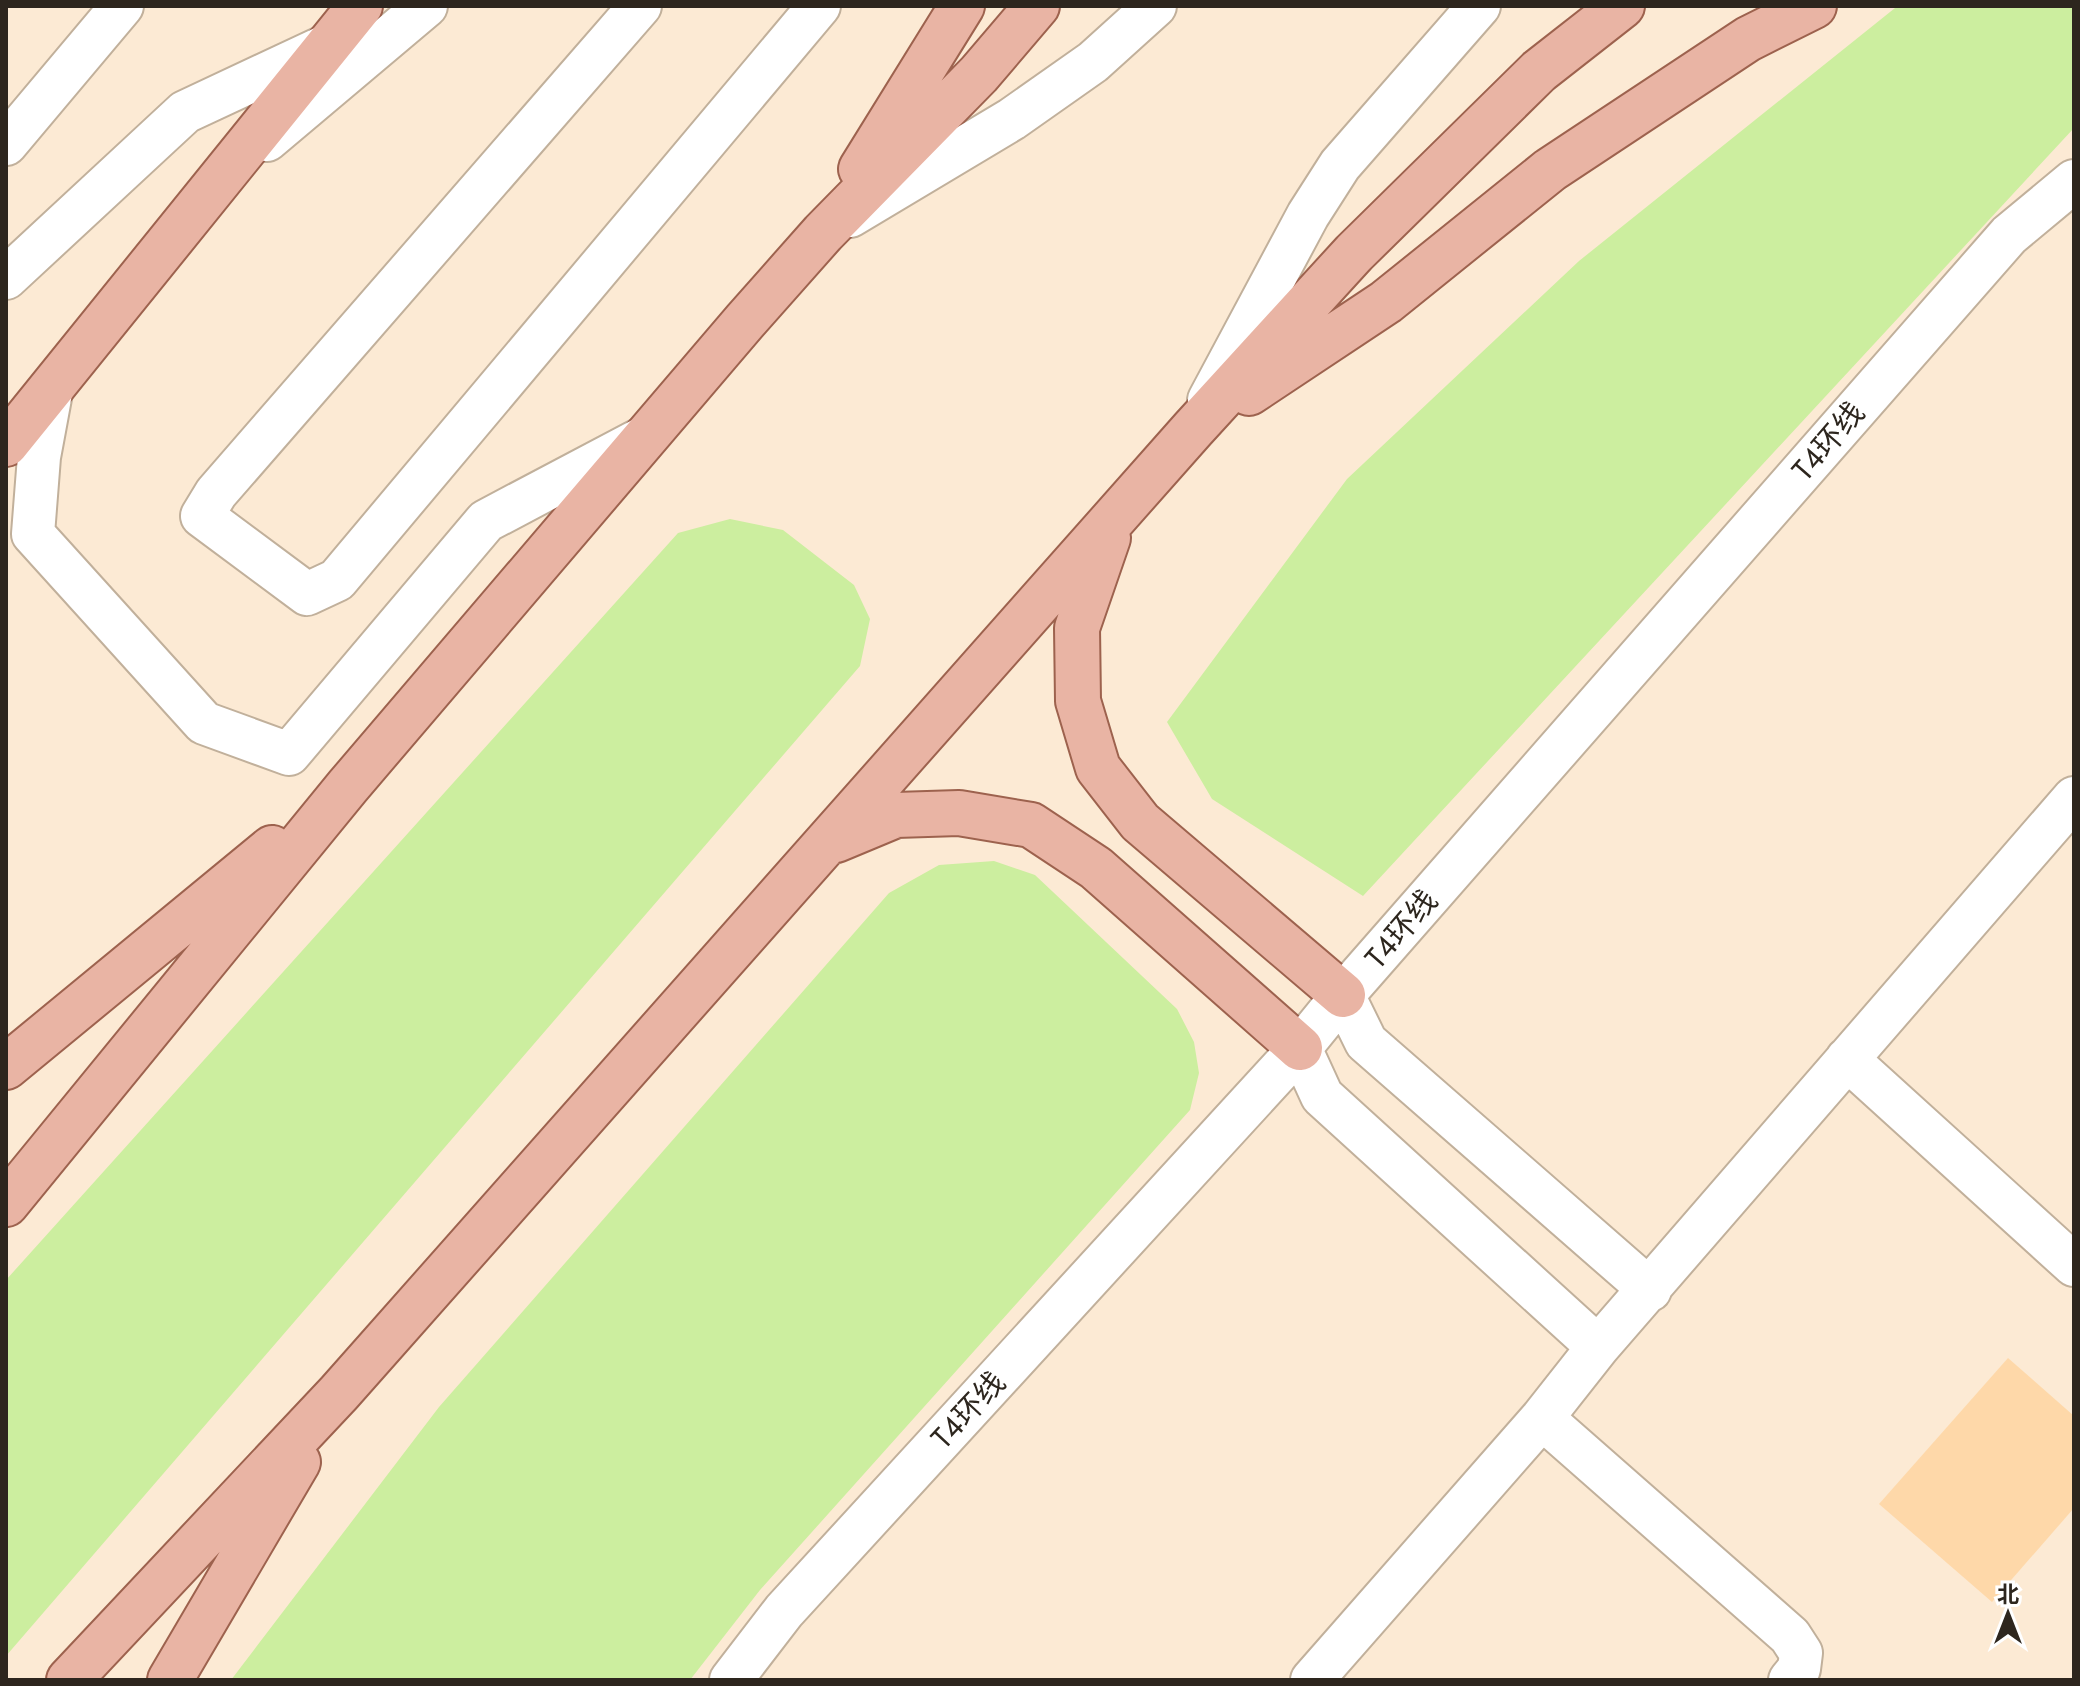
<svg xmlns="http://www.w3.org/2000/svg" width="2080" height="1686" font-family="Jost,'Noto Sans SC',sans-serif">
<rect width="100%" height="100%" fill="#fef7ee"/>
<!-- built -->
<path fill="#fcead4" d="M6,6h2068v1674h-2068z"/>
<!-- green -->
<path fill="#ccee9f" d="M1903,6h171v122l-711,768 -151,-97 -45,-77 180,-243 232,-218 316,-253z
M730,519l53,11 71,55 16,34 -10,47 -854,990v-376l672,-747z
M994,861l41,14 142,134 17,33 5,31 -9,37 -430,480 -70,90h-459l208,-273 450,-514 50,-28z"/>
<!-- building -->
<path fill="#fed8a9" d="M2008,1358l66,58v92l-82,94 -113,-98z"/>
<g fill="none" stroke-linecap="round" stroke-linejoin="round">
<defs>
<path id="minor" d="M640,6l-424,487 -14,23 105,78 30,-14 482,-574
M267,140l159,-134
M6,144l116,-138
M850,216l162,-97 81,-57 62,-56
M6,278l179,-166 143,-67
M52,387l-13,70 -6,77 171,189 85,31 197,-233 159,-84
M1209,400l99,-185 32,-50 139,-159
M1343,995l23,47 284,248
M1300,1048l22,48 276,251
M1847,1059l227,206
M1542,1418l248,218 11,17 -2,16 -9,11
M731,1680l53,-69 516,-563 43,-53 666,-760 65,-54
M1312,1680l230,-262 56,-71 476,-549"/>
<path id="major" d="M861,169l101,-163
M1249,393l137,-91 164,-132 198,-131 66,-33
M6,444l354,-438
M1108,538l-31,90 1,73 20,67 42,54 203,173
M836,840l60,-25 63,-2 72,12 65,43 204,180
M6,1067l266,-219
M6,1204l342,-418 397,-465 78,-88 156,-159 58,-68
M69,1680l270,-287 854,-964 161,-176 185,-182 83,-65
M170,1680l128,-218"/>
</defs>
<!-- minor casing -->
<use href="#minor" stroke="#c1b09b" stroke-width="46"/>
<!-- major casing -->
<use href="#major" stroke="#9d624e" stroke-width="48"/>
<!-- minor -->
<use href="#minor" stroke="#fff" stroke-width="42"/>
<!-- major -->
<use href="#major" stroke="#e9b4a4" stroke-width="44"/>
</g>
<g text-anchor="middle" dominant-baseline="central" stroke-width="8" stroke-linejoin="round" paint-order="stroke">
<!-- street labels -->
<g font-size="30" fill="#2d261e" stroke="#fff">
<text transform="translate(1828 441) rotate(-49)">T4环线</text>
<text transform="translate(1401 929) rotate(-49)">T4环线</text>
<text transform="translate(968 1410) rotate(-47)">T4环线</text>
</g>
</g>
<!-- border -->
<rect width="2080" height="1686" fill="none" stroke="#2d261e" stroke-width="16"/>
<!-- north arrow -->
<g transform="translate(2008 1614)" stroke="#ffffff" stroke-width="6" paint-order="stroke">
<path d="M0-6L14 30L0 20L-14 30Z" fill="#2d261e"/>
<text y="-12" font-size="22" font-weight="bold" text-anchor="middle" fill="#2d261e">北</text>
</g>
</svg>
